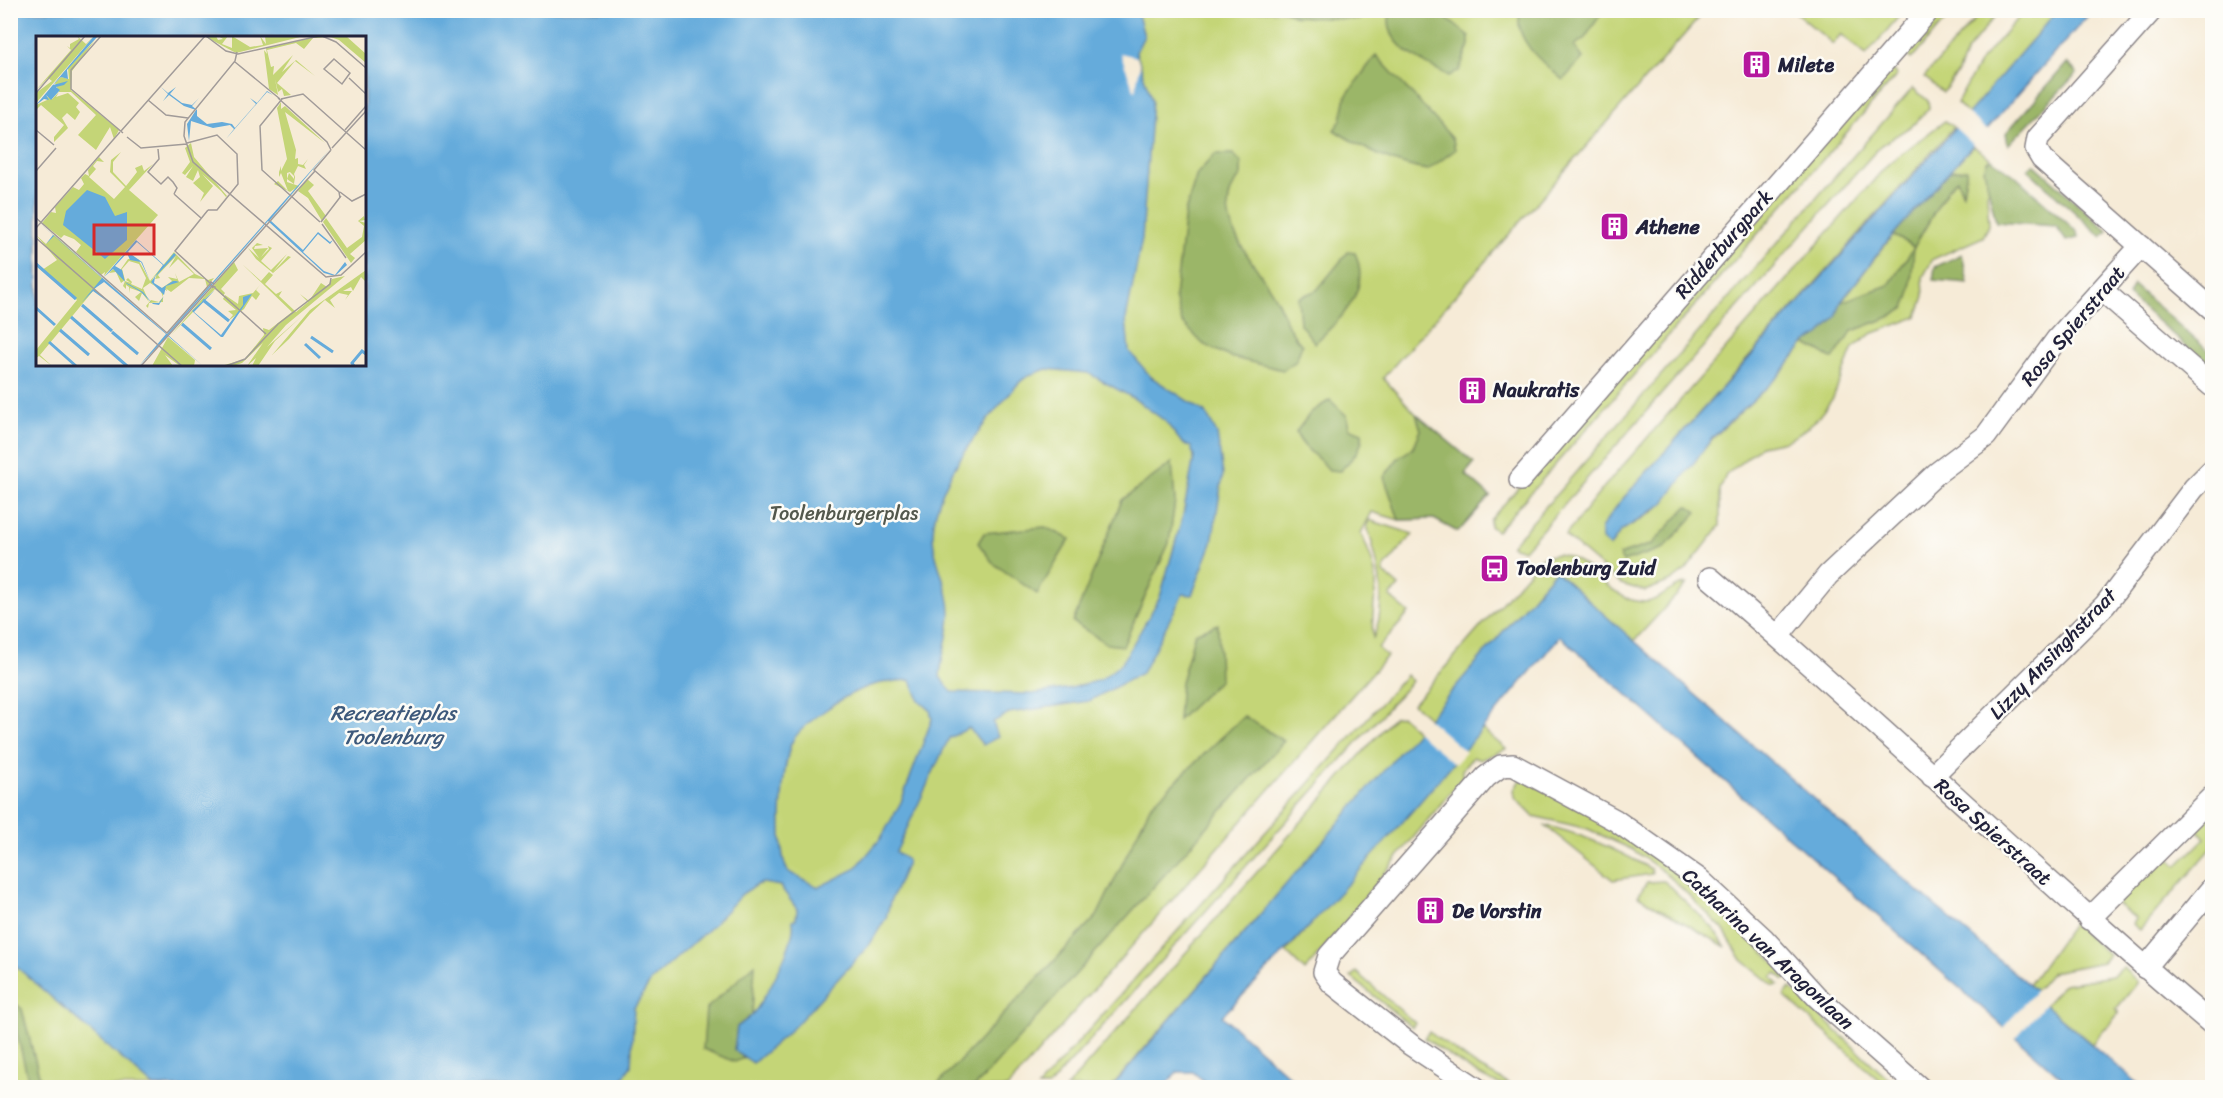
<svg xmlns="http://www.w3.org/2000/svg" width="2223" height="1098" font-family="Sriracha,sans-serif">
<rect width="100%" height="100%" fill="#fdfcf7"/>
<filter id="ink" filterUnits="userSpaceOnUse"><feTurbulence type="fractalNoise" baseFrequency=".0167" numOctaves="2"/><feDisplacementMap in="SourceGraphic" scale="12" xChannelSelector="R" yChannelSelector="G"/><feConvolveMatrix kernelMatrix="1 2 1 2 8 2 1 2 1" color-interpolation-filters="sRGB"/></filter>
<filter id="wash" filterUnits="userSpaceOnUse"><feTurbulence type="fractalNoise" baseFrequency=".008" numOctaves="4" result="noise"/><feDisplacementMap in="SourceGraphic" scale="24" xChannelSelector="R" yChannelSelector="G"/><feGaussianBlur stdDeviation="1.35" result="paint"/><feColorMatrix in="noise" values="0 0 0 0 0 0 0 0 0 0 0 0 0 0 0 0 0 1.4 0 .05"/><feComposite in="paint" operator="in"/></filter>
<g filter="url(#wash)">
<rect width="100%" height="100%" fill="#f6ebd7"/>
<!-- green -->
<path fill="#c4d577" stroke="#737c59" stroke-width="1.5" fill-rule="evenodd" d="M10,11h1695l-322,367 33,36 58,49 -9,11 25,22 -32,36 -24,-13 -35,1 -27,-8 -11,21c7,17 16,36 15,54 -2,19 -5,33 -3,52 15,-38 6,-75 -6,-113l2,-6 44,14 -29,34v5l15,13 -9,11 19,16 -31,35 9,8 -380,432 -996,-1zM38,38h326v326h-326z
M1896,11l5,3 -35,41 -25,-21 -8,10 -39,-33z
M1939,11h15l-43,48 -8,-7z
M1982,11h17l-33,41 -9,22 -14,18 -19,-15z
M2024,11h33l-89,103 -11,-11 24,-43z
M1888,66l9,9 -400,456 -7,-5v-6z
M1913,88l15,13 1,7 -16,17 -32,20 -357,405 -13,-4z
M1945,121l9,6 -335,376 -9,44 11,-16 34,-20 58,-73 65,-61 27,-34 28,16 19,-28 40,-15 -3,-31 -48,17 52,-67 21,12 33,-57 10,-11 5,13 4,-22 -16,1 23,-25 18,13 -4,2 3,27 -3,5 2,32 -6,12 -50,22 -10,18 1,19 -7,21 -46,17 -18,14 -20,50 -16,21 -18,15 -13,7 -25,5 -35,29 -6,14v37l-34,44 -15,11 -26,10 -24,-7 -56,-48 39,-49 285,-324z
M1557,554c34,3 51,48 88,48 15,0 27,-18 42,-18l-53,57 -79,-70 -126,147 -16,-14 128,-146z
M1406,675l6,6 -364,406h-10z
M1402,716l16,16 -307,355 -45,1 328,-371z
M1482,729l24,20 -26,11 -7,-3 -11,13v8l-157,193 -19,-19z
M1521,778l92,47 79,60 97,91 -5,4 -7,-7 -5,4 7,8 -5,1 -32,-26 -19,-31 -55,-54 -35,-25 -45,-21 -55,-13 -18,-18 -1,-8z
M2212,811v37l-72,82 -7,-6 3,-5 -19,-15 48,-50 12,12 28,-28 -9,-10z
M1544,825c39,9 72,24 107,44l1,5 -39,6z
M1664,881l48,46 14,20 -88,-51 9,-14z
M2073,923l36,32 -6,7 -51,10 -16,19 -7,-6z
M2123,968l15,14 -22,27 3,4 -27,31 -47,-39 19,-21 48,-8z
M1356,972l59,51 -3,4 -61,-50z
M1790,988l107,99h-10l-103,-91z
M1429,1032l49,35 37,20c-27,1 -67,-34 -91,-49z"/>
<!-- forest -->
<path fill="#9bb668" stroke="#5e6c52" stroke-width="1.5" d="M1391,10l46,1 32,25v9l-10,26 -10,5c-25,-14 -70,-31 -58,-66z
M1284,11h83l-7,9 -64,-4z
M1521,11v-1l82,1 -18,27 -11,8 9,12 -20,22c-18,-15 -53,-42 -42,-69z
M1376,55l77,84 2,11 -27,20c-35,-5 -64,-21 -94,-40l7,-10 5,-24z
M2067,63l10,10 -69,72 -2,-12z
M1215,154h18l8,8v13c-37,41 15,86 34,122 10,17 12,34 27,48l-6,16 -13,9 -53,-13 -27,-13 -21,-22 -7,-25 10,-85 12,-38z
M1991,159l23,16 63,57 1,6 -12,3 -10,-15 -60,-4 -12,-53 3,-8z
M2034,164l74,67 -6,6 -75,-68z
M1967,169l-4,24 -6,-14 -10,11 -33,57 -4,48 -5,13 -13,8 -40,15 -19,28 -28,-16c19,-10 30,-22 36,-41l48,-17 25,-38 -21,-12 57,-64z
M1348,252l7,1c17,38 -14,65 -40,90l-15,-19 -2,-26 19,-8z
M1962,254l6,29 -35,-3 2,-13z
M2133,285l79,69v15l-84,-74z
M1330,400l17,16 2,12 13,5c3,14 -13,29 -22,38l-11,-1c-10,-13 -28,-22 -33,-38l15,-20z
M1416,414l58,49 -9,11 25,22 -32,36 -24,-13 -35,1 -15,-43 14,-19 15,-10 8,-18z
M1172,463l3,38 -6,42 -46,103 -16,-2 -34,-22 49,-122z
M1688,506l9,6 -33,36 -41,14 -4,-7 33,-11z
M1045,527l25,12 -33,55 -44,-31 -15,-20 6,-10z
M1218,624l2,56 -42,40 3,-38 14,-49z
M1244,716l40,25 -309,346h-40l162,-171 54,-111z
M755,964l-3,51 -15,12 -2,23 9,8 -9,4 -32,-13 3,-40z
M10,999l12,10 20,78h-12l-19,-78z"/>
<!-- water -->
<path fill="#65abdb" stroke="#44668b" stroke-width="1.5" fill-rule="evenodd" d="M11,11h1126l7,25 -8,16 16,49 -10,138 -16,80 3,32 22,26 55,36 11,21 6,40 -11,69 -20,52 -9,-1 -41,79 -53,28 -80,12 -16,9 5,15 -15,8 -14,-17 -20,10 -53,114 11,8 -1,5 -16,37 -4,16 -16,26 -76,83 -41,36 -19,-13 3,-23c5,-4 11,-8 15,-12 13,-15 48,-80 40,-95l4,-1 1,-10 -17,-23 -17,-3 -7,2 -14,9 -27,29 -64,58 -17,27 -3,58 -14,21h-463l-143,-125zM38,38h326v326h-326zM1046,369l42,4 45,25 32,23 17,22 9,4 3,10 -11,58 -23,82 -38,66 -22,17 -29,8 -39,6 -80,-2 -12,-15c1,-22 10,-42 10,-64 0,-27 -18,-53 -17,-80 1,-46 44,-102 73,-135 6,-6 12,-16 19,-20 6,-4 15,-6 21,-9zM911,680l8,20 11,10 2,9 -31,83 -20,36 -26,31 -36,18c-5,-2 -28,-13 -31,-16 -13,-17 -6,-113 5,-131 11,-17 50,-44 69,-51 16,-7 32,-8 49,-9z
M2057,11h35l-206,232 -45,59 -5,15 -16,18 -15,8 -27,34 -65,60 -50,67 -42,27 -11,16 -8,-7 -1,-12 18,-25 349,-389z
M1555,571l371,327 110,93 9,14 97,82h-70l-512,-451c-108,130 -218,261 -338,380l79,71h-90l-18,-15h-15l-15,15 -52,1z"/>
<!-- pier -->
<path fill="#f6ebd7" d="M1120,53l17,4 3,9 -5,26z
M1966,112l23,20 -13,15 -24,-22z
M1427,718l39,34 -11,12 -39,-33z
M2038,988l9,14 -34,39 -12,-11z"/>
</g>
<g filter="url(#ink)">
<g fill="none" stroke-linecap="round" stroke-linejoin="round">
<defs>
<path id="street" d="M2152,10l-114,128 -2,11 6,10 170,150
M2103,291l109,95
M1520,480l409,-470
M1710,578c171,145 331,302 502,446
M1778,636l50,-61 109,-102 49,-37 71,-97 84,-93
M1932,776l173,-171 89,-117 18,-18
M2089,919l123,-122
M2145,968l67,-80
M1476,1088l-65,-43 -79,-62 -8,-11 5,-16 157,-179 15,-11 12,-1 102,55 84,59 65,60 53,58 103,91"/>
</defs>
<!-- street casing -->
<use href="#street" stroke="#8c8689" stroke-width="24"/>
<!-- street -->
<use href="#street" stroke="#fff" stroke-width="21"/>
</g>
</g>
<!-- icons -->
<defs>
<symbol id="building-square" viewBox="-11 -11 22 22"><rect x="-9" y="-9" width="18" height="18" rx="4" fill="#b5179e" stroke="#fdfcf7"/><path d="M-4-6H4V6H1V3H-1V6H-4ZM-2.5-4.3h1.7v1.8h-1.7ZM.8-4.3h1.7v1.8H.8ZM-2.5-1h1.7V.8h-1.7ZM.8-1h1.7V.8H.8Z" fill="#fff"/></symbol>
<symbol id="bus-square" viewBox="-11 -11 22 22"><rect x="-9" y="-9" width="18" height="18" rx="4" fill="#b5179e" stroke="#fdfcf7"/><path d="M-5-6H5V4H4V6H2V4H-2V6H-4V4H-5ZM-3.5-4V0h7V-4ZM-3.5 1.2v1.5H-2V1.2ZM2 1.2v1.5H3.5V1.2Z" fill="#fff"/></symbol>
</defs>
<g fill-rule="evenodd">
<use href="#building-square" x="1740" y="48" width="33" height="33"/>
<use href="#building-square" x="1598" y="210" width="33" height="33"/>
<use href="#building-square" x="1456" y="374" width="33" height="33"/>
<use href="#bus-square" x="1478" y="552" width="33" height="33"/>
<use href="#building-square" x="1414" y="894" width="33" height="33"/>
</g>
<g text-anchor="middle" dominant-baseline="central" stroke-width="5" stroke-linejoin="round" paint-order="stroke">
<!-- poi labels -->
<g font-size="20" font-weight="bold" fill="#22223b" stroke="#fdfcf7" text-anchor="start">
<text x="1778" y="65">Milete</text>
<text x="1636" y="227">Athene</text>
<text x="1493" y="390">Naukratis</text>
<text x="1516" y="568">Toolenburg Zuid</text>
<text x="1452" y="911">De Vorstin</text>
</g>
<!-- street labels -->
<g font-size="20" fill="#22223b" stroke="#fdfcf7">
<text transform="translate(1724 244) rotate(-49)">Ridderburgpark</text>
<text transform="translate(2073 326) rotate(-50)">Rosa Spierstraat</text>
<text transform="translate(2053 654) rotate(-46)">Lizzy Ansinghstraat</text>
<text transform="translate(1993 832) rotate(42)">Rosa Spierstraat</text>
<text transform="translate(1768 949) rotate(43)">Catharina van Aragonlaan</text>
</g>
<!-- park labels -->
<g font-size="20" fill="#53584d" stroke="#fdfcf7">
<text x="844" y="513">Toolenburgerplas</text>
</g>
<!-- water labels -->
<g font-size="21" font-style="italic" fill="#3d597b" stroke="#fdfcf7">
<text x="393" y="713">Recreatieplas<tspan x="393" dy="24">Toolenburg</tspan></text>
</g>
</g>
<!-- overview -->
<g transform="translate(36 36)">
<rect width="330" height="330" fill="#f6ebd7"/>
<path d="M41,0l9,8 8,-8 -58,67v-10l16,-12 -4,-3 -12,12 35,-40 -4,-4 3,2v-4l9,-5zM180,0l2,4 5,-1 -5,-3h10l-6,8 10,4v-12l18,11 13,-2 -3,-9 6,8 -1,-8h39l-68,17 -30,-16zM292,0h18l20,18v9l-27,-23zM280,1l10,1h-13l-9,11 -8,-6 -29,7 4,17 3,-1 -1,9 20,-20 -11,17 14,-12 19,16 -20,-15 -18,22 14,12 -7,1 -2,-7 -4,3 -3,-13 3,16 -9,-6 -5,-39 3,4 -1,-6zM59,4l-23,31 -1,19 48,40 -5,9 -4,-12 -14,23 -18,-15 18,-20 -25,-23h-12l-3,5 12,-4 11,10 -3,4 4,5 -5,8 -8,-7 -5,5 6,10 -14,14v-5l10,-12 -23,-20 -5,5v-5l11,-5 -2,-4 7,3 7,-7 -4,-9 6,-6 8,2 -1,-11zM245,66v7l4,-3 40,37 -40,-31 11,38 -1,9 3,-1v6l5,1 5,-6 -4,6 2,4 -8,-3 -4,8 1,3 -1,7 -7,-5 2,-6 5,6v-3l-4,-4 -3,1v9l12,4 -8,9 6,-8 -7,5 -16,-8 4,-3 10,10 -7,-18 -2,4v-5l2,-6v5l6,-12 -10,-51zM155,107l3,14 33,39 -11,13 10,-12 -5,-6 -19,-17 11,12 -13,16 4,-9 -11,-10 7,-6 -2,-7 -5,11 -7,-4 7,-11 -8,9 -3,-2 8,-11 -5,-14zM85,116l-8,10v10l13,14 11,-14 -2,-4 7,-3 2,6 9,-7 -24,26 29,25 -54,61 1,-4 -4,3 -25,-23 5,-7 -7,-6 -10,-4 -3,3 -19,-15 9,-11 5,1 -1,-6 18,-20 6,3 5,-6 -3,-6 4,-4 4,2 -1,-6 11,-13 5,5 -7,-1 -4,5 3,3 -7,8 25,22 11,-12 -15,-15 1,-12zM271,143l7,6 -6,6 18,25 -4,5 -14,-23 -10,-7zM328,180l1,4 -6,1 7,2v17l-16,14 5,4 -4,5 -28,-41 3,-4 21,30 15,-11 2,-11 -6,-5zM0,199l10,9 8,-9 49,44 -63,76 12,11 -13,-10 -3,2v-8l41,-50 -35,-30 15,-10zM221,207l6,2 -8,1 -1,3 14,-1 -7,9 8,-8 -1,-3 4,2 -11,13 10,9 16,-16 -14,18 15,-16 3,1 -18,16 -17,-14 -8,-11 11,10 -7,-10zM138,216l21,22 13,6 6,-2 -7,9 -2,-8 -16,-1 -18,14 -6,-4 3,3 -5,-2v13l-14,1 -1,5 -2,-2 5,-6 8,2 4,-5 -3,-8 -10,-6 -7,5 6,14 -7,-9 -3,8 -4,-4 6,-5 -11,-4v5l-1,-6 -3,-2v4l-3,-3 2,-5 6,2 -5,-3 2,-2 4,4 -1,2 11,5 4,-11 -7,-14 -10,-3 -7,8 3,11 -4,3 -5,-11 -7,1 4,-4 4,3 6,6 -2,-9 7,-10h10l12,22zM140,220l-7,12 9,-9 16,15 -15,8 -4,-9 2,6 -9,-2 4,4 -10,7 2,6 -12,-11 1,-5 4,-4 -2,5 5,-1 -2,-3zM198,226l4,8 -17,19 4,4 -2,3 -8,-7 -44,46zM206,228l19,17 8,-9 4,3 -8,9 11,10 6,-3 -3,5 17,16 12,-10 -8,-8 9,7 12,-18 6,4 5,-8 13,-3 -59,49 -19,22 34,-30 -26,24 -17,25h-6l4,-8 -9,8 16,-23 -21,20 -9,3h-12l24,-7 19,-24 -1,-7 6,2 23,-18zM330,234v12l-5,-5 -8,14 -2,-4 -8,4h9l-7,9 3,-5 -9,-2 -9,7 5,8 -10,-8 -15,14 -21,25 -17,16 38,-45zM224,249l-4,5 4,4 -4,6 -4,-4 -8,13 -16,12 5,-6 -5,-4 8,-1 -13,-11 2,-4 13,9 1,-8 14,-3zM132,301l27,23 -1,6h-14l-15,-11 8,11h-21z" fill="#c4d577" fill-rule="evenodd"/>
<path d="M58,0h4l-31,34 1,9 -7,-2 -8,8 15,-4 -4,4 -8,2 4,3 -9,10 -5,-5 3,5 -5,-1 -8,6zM125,51l7,6 8,-6 -6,7 12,9 10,2 7,-7 -7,8 5,4v6l10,8 15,-2 10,2 3,4 21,-24 -6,-6 7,5 10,-12 6,4 -6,-3 -41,47 8,-10 -4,-4 -17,3 -22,-7 -2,20 -2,-17 9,-14 -12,-4 -15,-11 -6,6 5,-7zM294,113l-60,71 33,30 15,-18 12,10 3,-2 -3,4 -12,-10 -15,18 21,19 11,4 10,-13 2,3 -12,11 -11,-3 -56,-52 -100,114 35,31 -35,-30 -29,30 27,-32 -62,-52 -10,7 19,15 9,8 -29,-21 27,24 -27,-24 -11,11 20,-24 -48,-42 -8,8 7,-9 -17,-15 131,114zM51,154l18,7 10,19 12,-4v28l-22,19 -42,-34 3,-14zM100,204l28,25 10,-12 2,2 -21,22 -1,6 8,5 11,-7h3l3,1 -13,4 -2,9 -13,-13 12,-17 -26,-23 -9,10 14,10 8,19 -9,-19 -11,-2 -3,-7 -12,13 7,4 3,12 18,10 9,11h7l5,-7 -5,9 -6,-1 -12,-12 -14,-8 -14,-15 -9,8zM179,254l-21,22 27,23 22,-30v-8l9,-3 -29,43h-2l-29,-26z" fill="#65abdb"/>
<path fill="none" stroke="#65abdb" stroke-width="3" d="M0,228l40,35M167,264l26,21M46,269l30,26M0,272l19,17M35,281l56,49M146,288l29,25M24,294l29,25M76,296l26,22M275,301l22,15M13,306l27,24M269,308l15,14M318,330l-2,-3 10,-12 4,3"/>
<path fill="none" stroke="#a19b99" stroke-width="1.5" d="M65,0l-30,34v19l52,44M170,0l20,15 12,3 81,-18M286,0l14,6 30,26M201,16l-2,9 -50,61 -1,14 9,26 133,115 15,-2 25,-23M298,23l16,14 -8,11 -18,-15zM199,26l45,37M313,42l17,16M0,57l49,-57M242,62l49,44 4,8M245,63l22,-5 63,56M246,63l-22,27 2,44 58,52M112,64l18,15 22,3M0,94l18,15M309,94l21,-24M85,95l84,-95M91,101l14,11 46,-4M151,107l30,-8 20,19 1,30 -21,26h-9M296,112l34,-37M122,113l1,10 -11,13 13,12 7,-7 5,5 4,6 -3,6M295,114l-17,20 25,22 1,6M0,135l20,-23M304,156l12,9 14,-7M259,157l20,-22M138,158l27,24M172,174l-33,41 35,32M0,182l131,115 43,-49M285,186l20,-26M286,188l24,34M0,192l84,-96M0,202l146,128M177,252l-1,-2 2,-2 -3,-2 -1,3 1,1h1l3,1v1l51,46M105,330l155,-174M190,330l19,-7 33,-35 52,-40 1,-6"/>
<path fill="#d62828" fill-opacity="0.15" stroke="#d62828" stroke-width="3" d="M58,189h60v29h-60z"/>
<rect width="330" height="330" fill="none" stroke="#22223b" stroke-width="3"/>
</g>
<!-- margin -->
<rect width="2223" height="1098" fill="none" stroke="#fdfcf7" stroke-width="36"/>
</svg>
